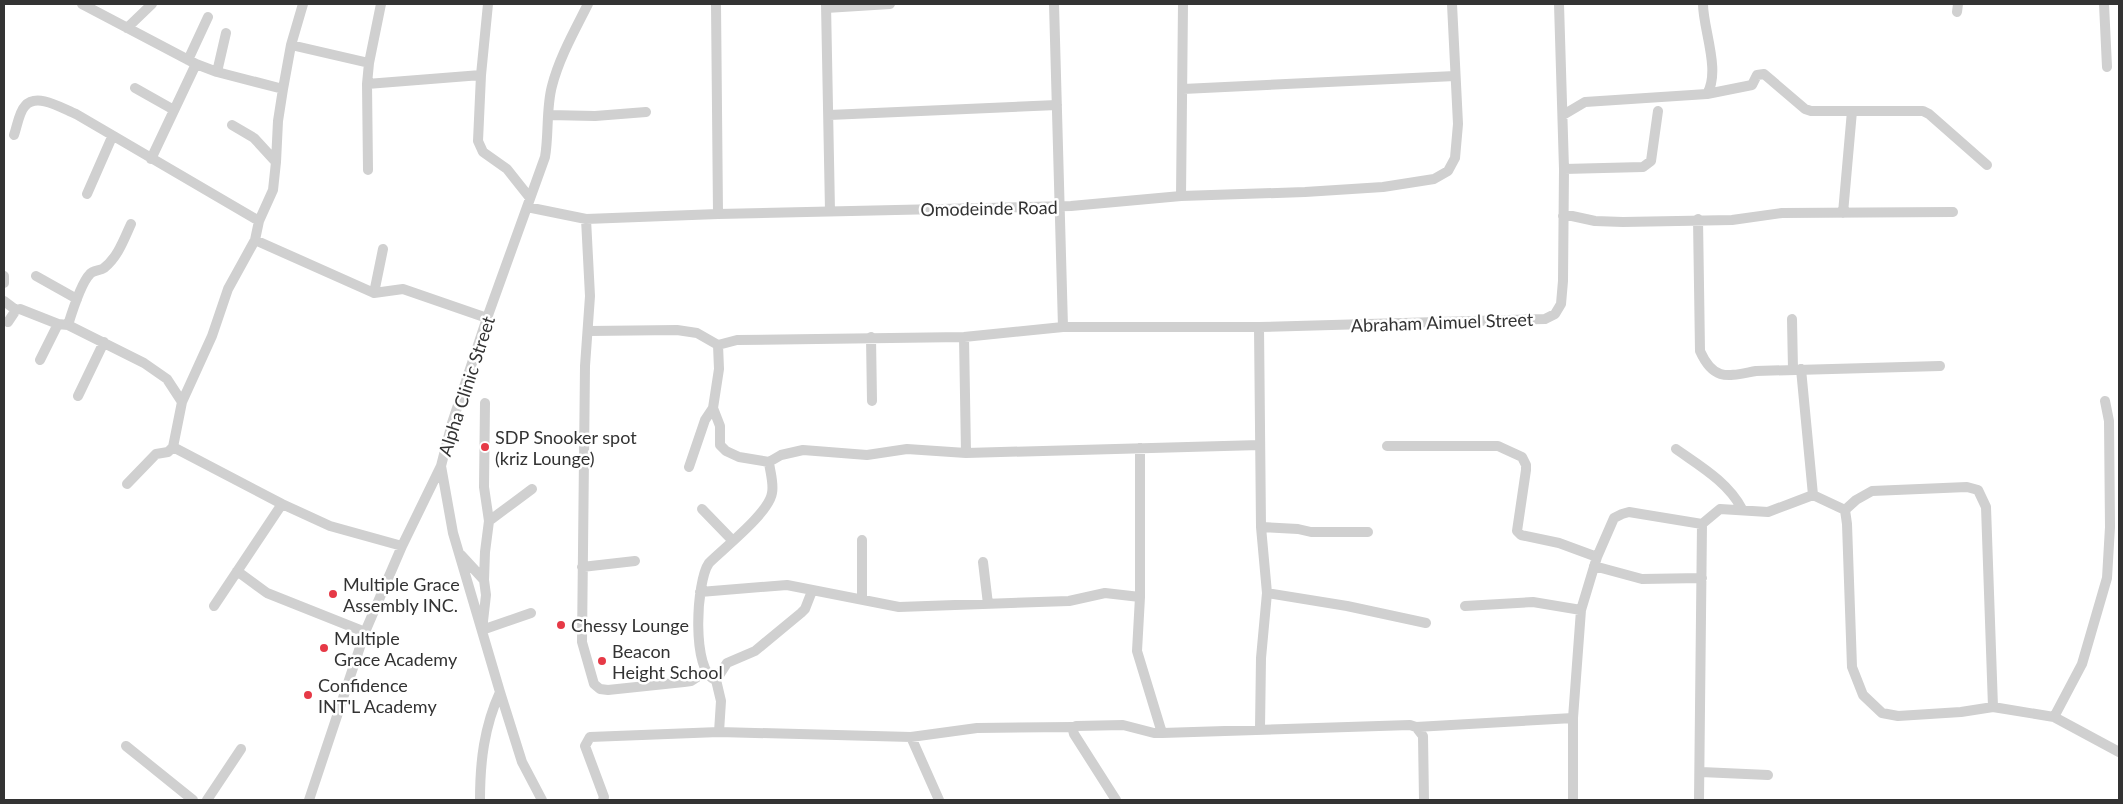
<svg xmlns="http://www.w3.org/2000/svg" width="2123" height="804" font-family="Lato,sans-serif">
<rect width="100%" height="100%" fill="#fff"/>
<g fill="none" stroke-linecap="round" stroke-linejoin="round">
<!-- minor -->
<path stroke="#d0d0d0" stroke-width="10" d="M82,4l114,60 21,8 66,17
M488,4l-7,71 -3,66 5,11 24,17 23,29
M716,4l2,210
M826,4l4,207
M1054,4l9,323
M1703,4c0,25 18,67 4,90
M2104,4l3,63
M826,8l64,-4
M1957,12l1,-8
M127,28l25,-24
M291,45l78,18
M188,60l20,-43
M217,72l9,-39
M367,84l114,-9
M135,88l39,22
M1183,89l272,-13
M549,115l46,1 51,-4
M829,115l228,-10
M1563,115l22,-13 122,-8 45,-9 5,-10 7,-1 41,35 6,2h112l6,3 58,51
M232,125l22,13 22,24
M14,135c3,-8 5,-23 11,-29 12,-14 38,3 51,8l183,107
M151,159l45,-95
M1564,169l79,-2 8,-6 7,-50
M368,170l-1,-86 2,-21 12,-59
M87,194l25,-57
M1181,196l2,-192
M527,207l59,12 132,-5 353,-8 110,-10 124,-4 78,-5 51,-8 14,-8 7,-13 3,-34 -6,-120
M1843,213l9,-102
M1563,216h9l23,5 28,1 109,-2 50,-7 171,-1
M586,219l4,77 -5,70 -3,276 12,42 6,5 8,1 76,-8 7,-1 14,-9
M1698,219l2,132c14,31 28,25 56,20l184,-5
M255,240l119,53 29,-4 84,29
M4,276v7
M36,276l41,23
M374,293l9,-44
M4,301l12,9
M1792,319l1,51
M8,322l8,-12 4,-1 38,15 10,1 76,38 23,16 15,23
M68,325c4,-13 13,-42 22,-51 3,-4 10,-3 14,-6 14,-11 20,-29 27,-44
M1259,327l2,200 6,66 -6,65 -1,70
M589,331l88,-1 20,3 21,12 19,-5 227,-3 99,-10h196l286,-8 10,-5 6,-10 2,-23 1,-112 -5,-165
M871,337l1,64
M964,337l2,116
M718,345l1,24 -6,39 7,18v19l6,6 13,6 30,5 12,-7 22,-5 64,5 40,-6 59,4 294,-8
M40,360l18,-36
M1801,369l12,126 32,15
M78,396l26,-54
M2105,401l4,20 1,106 -3,51 -25,86 -28,53 65,35
M485,403l-1,84 5,34 -4,31 -1,28 2,15 -4,35 49,-17
M1387,446h111l24,11 4,8v5l-9,61 4,4 38,8 38,14
M173,447l109,57 48,22 72,20
M1676,449c24,17 52,33 66,60
M689,467l16,-47 8,-12
M127,484l29,-30 12,-2 5,-5 9,-45 30,-66 16,-47 27,-49 4,-19 14,-31 3,-28 2,-41 5,-32 8,-44 12,-41
M702,509l31,32
M1845,510l2,14 5,143 11,28 19,18 16,3 63,-4 32,-5 61,10
M1845,510l11,-10 16,-9 95,-4 11,3 8,17 7,200
M489,521l43,-32
M1261,527l37,2 13,3h57
M461,555l23,25
M983,562l5,42
M1594,566l48,13 60,-1
M582,567l53,-6
M237,571l30,22 98,39
M700,592l87,-7 112,22 170,-6 36,-8 35,4 -3,54 25,82
M1267,593l80,13 79,17
M1140,597v-149
M862,600v-60
M214,606l68,-102
M1465,606l68,-4 48,8
M716,680c-25,-7 -20,-99 -7,-117 15,-15 60,-50 63,-70 2,-10 -2,-21 -3,-31
M1416,727l7,9 1,64
M719,732l2,-31 -5,-21 11,-17 28,-12 46,-38 4,-4 7,-18
M911,737l28,63
M126,746l67,54
M1701,772l67,3
M207,800l34,-51
M309,800l56,-168 37,-86 39,-80
M480,800c0,-38 4,-73 20,-108
M542,800l-20,-38 -22,-70 -47,-159 -12,-67 11,-43 35,-105 58,-161c4,-23 1,-49 7,-71 7,-28 23,-56 36,-82
M603,800l1,-3 -19,-51 5,-9 129,-5 192,5 66,-9 96,-1
M1116,800l-42,-66 -1,-4 3,-4 47,-1 31,8h8l248,-8 6,2 157,-9
M1573,800v-82l8,-108 16,-53 17,-39 8,-4 7,-2 73,12
M1699,800l3,-276 18,-15 48,3 45,-17"/>
</g>
<!-- markers -->
<g fill="#e63946" stroke="#fff" stroke-width="2">
<circle cx="485" cy="447" r="5"/>
<circle cx="333" cy="594" r="5"/>
<circle cx="561" cy="625" r="5"/>
<circle cx="324" cy="648" r="5"/>
<circle cx="602" cy="661" r="5"/>
<circle cx="308" cy="695" r="5"/>
</g>
<g text-anchor="middle" dominant-baseline="central" stroke-width="5" stroke-linejoin="round" paint-order="stroke">
<!-- street labels -->
<g font-size="18" fill="#333" stroke="#fff">
<text transform="translate(989 208) rotate(-1)">Omodeinde Road</text>
<text transform="translate(1442 322) rotate(-2)">Abraham Aimuel Street</text>
<text transform="translate(466 386) rotate(-72)">Alpha Clinic Street</text>
</g>
<!-- poi labels -->
<g font-size="18" fill="#333" stroke="#fff" text-anchor="start">
<text x="495" y="437">SDP Snooker spot<tspan x="495" dy="21">(kriz Lounge)</tspan></text>
<text x="343" y="584">Multiple Grace<tspan x="343" dy="21">Assembly INC.</tspan></text>
<text x="571" y="625">Chessy Lounge</text>
<text x="334" y="638">Multiple<tspan x="334" dy="21">Grace Academy</tspan></text>
<text x="612" y="651">Beacon<tspan x="612" dy="21">Height School</tspan></text>
<text x="318" y="685">Confidence<tspan x="318" dy="21">INT'L Academy</tspan></text>
</g>
</g>
<!-- border -->
<rect width="2123" height="804" fill="none" stroke="#333333" stroke-width="10"/>
</svg>
